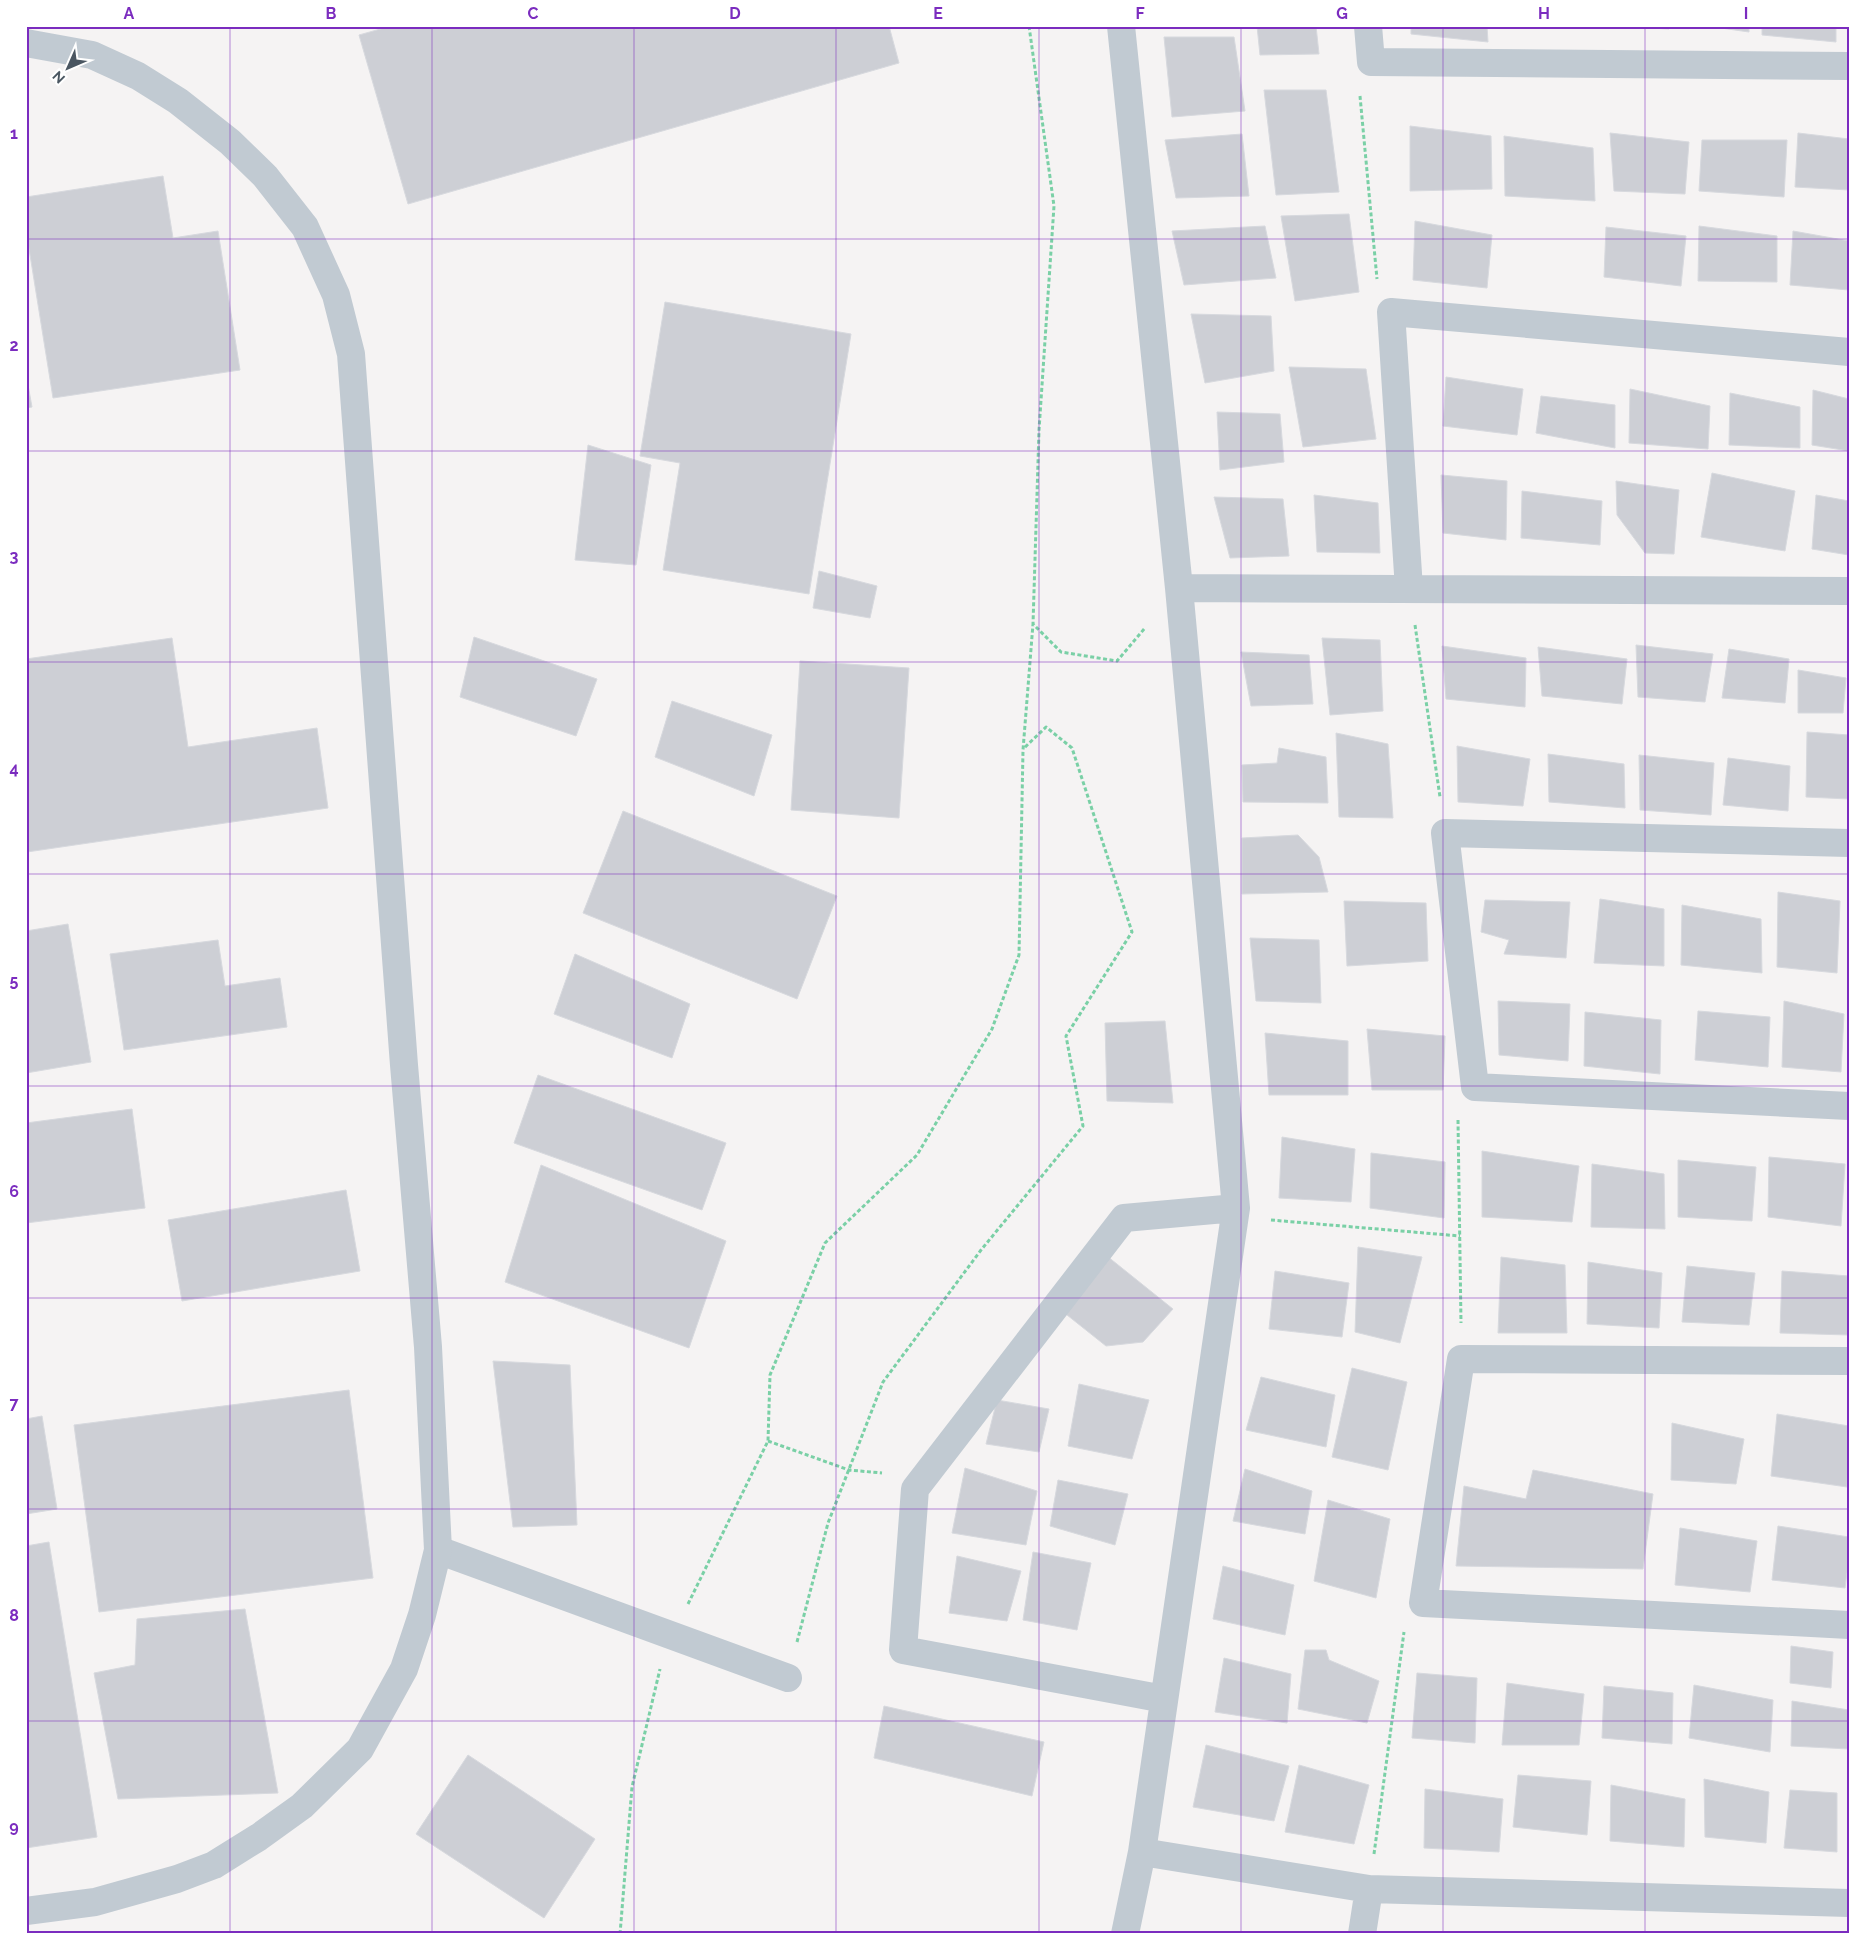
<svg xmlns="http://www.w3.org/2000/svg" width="1875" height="1960" font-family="Raleway,sans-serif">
<rect width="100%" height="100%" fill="#f5f3f3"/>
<!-- building -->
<path fill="#cdcfd5" stroke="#d7d9de" d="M391,26h498l10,37 -491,141 -49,-169z
M1257,26h59l3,28 -59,1z
M1411,26h76l1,16 -77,-8z
M1612,26h58l-1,3z
M1707,26h42v6z
M1762,26h74v16l-74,-7z
M1164,37h70l11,74 -73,6z
M1264,90h62l13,102 -63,3z
M1410,126l81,10 1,53 -82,2z
M1610,133l79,9 -4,52 -71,-3z
M1798,133l51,6v51l-54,-3z
M1242,134l7,62 -73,2 -11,-58z
M1504,136l89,12 2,53 -90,-5z
M1702,140h85l-3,57 -85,-6z
M163,176l10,62 45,-7 22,139 -187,28 -27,-168v-33z
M1349,214l10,78 -64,9 -14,-85z
M1415,221l77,14 -5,53 -74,-8z
M1265,226l11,52 -92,7 -12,-54z
M1699,226l78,10v46l-79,-1z
M1606,227l80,9 -5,50 -77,-9z
M1793,231l56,10v49l-59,-5z
M665,302l186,32 -42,260 -146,-24 17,-107 -40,-7z
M1191,314l80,2 3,55 -69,12z
M1289,367l77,2 10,70 -73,8z
M26,374l6,33 -6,1z
M1446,377l77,12 -6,46 -74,-9z
M1630,389l80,17 -2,43 -79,-6z
M1813,390l36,9v52l-37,-6z
M1730,393l70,14v41l-71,-3z
M1541,396l74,9v43l-79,-15z
M1217,412l63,2 4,48 -64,8z
M588,445l63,20 -15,100 -61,-5z
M1712,473l83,18 -10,60 -84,-14z
M1441,475l66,6 -1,59 -63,-7z
M1616,481l63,9 -5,64 -29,-1 -28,-38z
M1522,491l80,10 -2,44 -79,-7z
M1314,495l64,8 2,50 -63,-1z
M1816,495l33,6v54l-37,-6z
M1214,497l69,2 6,57 -59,2z
M819,571l58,15 -7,32 -57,-10z
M474,637l123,42 -21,57 -116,-39z
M172,638l16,109 129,-19 11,80 -301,44 -1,-193z
M1322,638l58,2 3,71 -53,4z
M1636,645l77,9 -8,48 -67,-5z
M1442,646l84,12 -1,49 -79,-8z
M1538,647l89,12 -5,45 -80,-8z
M1729,649l60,10 -4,44 -63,-5z
M1241,652l68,3 4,49 -62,2z
M800,661l109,7 -10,150 -108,-8z
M1798,670l48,8 -3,35h-45z
M672,701l100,34 -18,61 -99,-39z
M1807,732l42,3v64l-43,-2z
M1336,733l52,11 5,74 -54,-1z
M1457,746l73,13 -7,47 -65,-4z
M1279,748l47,9 2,46 -85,-1 -1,-37 35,-2z
M1548,754l76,10 1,44 -76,-6z
M1639,755l75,8 -3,52 -71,-5z
M1728,758l62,8 -2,45 -65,-6z
M623,811l214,85 -40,103 -214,-86z
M1298,835l21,22 9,35 -86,2v-56z
M1778,892l62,9 -3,72 -60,-6z
M1600,899l64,10v57l-70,-3z
M1485,900l85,2 -4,56 -62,-4 5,-14 -28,-8z
M1344,901l82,2 2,58 -81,5z
M1682,905l79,14 1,54 -81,-8z
M68,924l23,138 -65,11v-142z
M1250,938l69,2 2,63 -65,-2z
M218,940l7,46 55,-8 7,49 -163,23 -14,-96z
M575,954l115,50 -18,54 -118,-44z
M1498,1001l72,3 -2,57 -69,-6z
M1784,1001l60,13 -3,58 -59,-5z
M1698,1011l72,6 -2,50 -73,-7z
M1585,1012l76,8 -1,54 -76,-8z
M1165,1021l8,82 -66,-2 -2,-78z
M1367,1029l78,7 -2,54h-71z
M1265,1033l83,8v54h-79z
M538,1075l188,68 -24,67 -188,-67z
M132,1109l13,99 -119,15v-100z
M1282,1137l73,12 -4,53 -72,-4z
M1482,1151l97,15 -7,56 -90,-5z
M1371,1153l74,9 -1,56 -74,-10z
M1769,1157l76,7 -4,62 -73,-9z
M1678,1160l78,7 -4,54 -74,-4z
M1592,1164l72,10 1,55 -74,-2z
M541,1165l185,76 -37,107 -184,-66z
M346,1190l14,81 -178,30 -14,-81z
M1358,1247l64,10 -22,86 -45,-11z
M1107,1256l66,53 -30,33 -37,4 -44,-35z
M1501,1257l64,8 2,68h-69z
M1588,1262l74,11 -3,55 -72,-4z
M1687,1266l68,7 -6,52 -67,-3z
M1275,1271l74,12 -7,54 -73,-8z
M1782,1271l67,5v59l-69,-2z
M493,1361l77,4 7,160 -64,2z
M1352,1368l55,14 -19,88 -56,-13z
M1261,1377l74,18 -9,52 -80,-17z
M1079,1384l70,16 -17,59 -64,-13z
M349,1390l24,188 -274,34 -25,-187z
M997,1400l52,9 -10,43 -53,-8z
M1777,1414l72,12 -2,61 -76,-11z
M42,1416l15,93 -31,5v-95z
M1672,1423l72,16 -8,45 -65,-4z
M965,1468l72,23 -11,54 -74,-12z
M1245,1469l67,22 -7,43 -72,-13z
M1533,1470l120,24 -10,75 -187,-3 8,-80 62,13z
M1058,1480l70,14 -13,51 -65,-19z
M1328,1500l62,19 -14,79 -62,-17z
M1778,1526l71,11v20l-4,31 -73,-8z
M1680,1528l77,13 -7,51 -75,-7z
M49,1542l48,295 -71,11v-302z
M1033,1552l58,11 -14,67 -54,-10z
M957,1556l64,15 -14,50 -58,-8z
M1223,1566l71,19 -9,50 -72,-16z
M245,1609l33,184 -160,6 -24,-126 41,-8 2,-46z
M1791,1646l42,6 -2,36 -41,-5z
M1305,1650h21l3,10 50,21 -12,42 -69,-14z
M1224,1658l67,16 -4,49 -72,-11z
M1417,1673l60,5 -2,65 -63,-5z
M1507,1683l77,11 -5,51h-77z
M1694,1685l79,15 -3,52 -81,-14z
M1604,1686l69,7 -1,51 -70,-6z
M1792,1701l57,9v39l-58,-3z
M884,1706l160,36 -12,54 -158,-38z
M1206,1745l83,21 -15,55 -81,-14z
M468,1755l127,84 -51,79 -128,-84z
M1299,1765l70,20 -15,59 -69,-12z
M1518,1775l73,6 -4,54 -74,-8z
M1704,1779l65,13 -3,51 -61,-6z
M1611,1785l74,14 -1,48 -74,-6z
M1425,1789l78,10 -4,53 -75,-4z
M1790,1790l47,3v59l-53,-4z"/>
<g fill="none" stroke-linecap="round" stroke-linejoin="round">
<!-- path -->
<path stroke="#7ad0a6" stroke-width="3" stroke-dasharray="4 2.5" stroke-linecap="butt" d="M1029,26l25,180 -15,224 -6,194 28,28 56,9 28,-33
M1360,96l17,183
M1415,625l25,172
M1458,1120l3,203
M1271,1220l189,16
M768,1441l81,29 33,3
M688,1604l80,-163 2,-66 55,-132 92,-88 75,-126 27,-74 4,-205 10,-126
M797,1642l31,-119 55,-141 98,-132 102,-124 -17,-90 66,-104 -60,-184 -26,-21 -23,22
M1374,1854l30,-222
M620,1934l12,-147 28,-118"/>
<!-- minor -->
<path stroke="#c1cad2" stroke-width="28" d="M1121,26l58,562 57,620 -94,644 -17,82
M1368,26l3,36 478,4
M1179,588l670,3
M1409,589l-18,-277 458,40
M1849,843l-404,-10 30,254 374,19
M1849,1361l-388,-2 -38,244 426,22
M438,1550l350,128
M1164,1699l-261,-49 12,-161 209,-271 112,-10
M1142,1852l227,37 480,14
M1362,1934l7,-45"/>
<!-- tertiary -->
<path stroke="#c1cad2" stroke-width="28" d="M26,43l66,12 46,21 40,25 52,41 35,34 40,51 31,68 15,59 53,711 24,282 10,203 -16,65 -18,54 -44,80 -58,57 -43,31 -45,28 -37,14 -82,23 -69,9"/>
</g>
<!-- grid -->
<path fill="none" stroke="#7b2cbf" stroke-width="1" stroke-opacity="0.55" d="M230,26v1908M432,26v1908M634,26v1908M836,26v1908M1039,26v1908M1241,26v1908M1443,26v1908M1645,26v1908M26,239h1823M26,451h1823M26,662h1823M26,874h1823M26,1086h1823M26,1298h1823M26,1509h1823M26,1721h1823"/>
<!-- border -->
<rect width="1875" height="1960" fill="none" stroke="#ffffff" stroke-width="55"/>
<!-- north arrow -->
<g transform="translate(68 68) rotate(225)" stroke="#ffffff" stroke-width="4" paint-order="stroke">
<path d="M0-4L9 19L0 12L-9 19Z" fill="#4a5661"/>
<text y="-8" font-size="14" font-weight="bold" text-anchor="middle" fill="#4a5661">N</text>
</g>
<rect x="28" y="28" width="1820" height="1904" fill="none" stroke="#7b2cbf" stroke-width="2"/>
<g font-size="16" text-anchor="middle" font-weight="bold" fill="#7b2cbf">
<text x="129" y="19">A</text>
<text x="331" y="19">B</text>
<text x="533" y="19">C</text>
<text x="735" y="19">D</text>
<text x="938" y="19">E</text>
<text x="1140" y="19">F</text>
<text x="1342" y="19">G</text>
<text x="1544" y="19">H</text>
<text x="1746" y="19">I</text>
<text x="14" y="139">1</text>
<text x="14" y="351">2</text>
<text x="14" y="562">3</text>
<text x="14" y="774">4</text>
<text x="14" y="986">5</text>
<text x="14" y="1197">6</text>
<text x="14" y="1409">7</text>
<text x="14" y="1621">8</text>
<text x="14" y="1832">9</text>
</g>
</svg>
